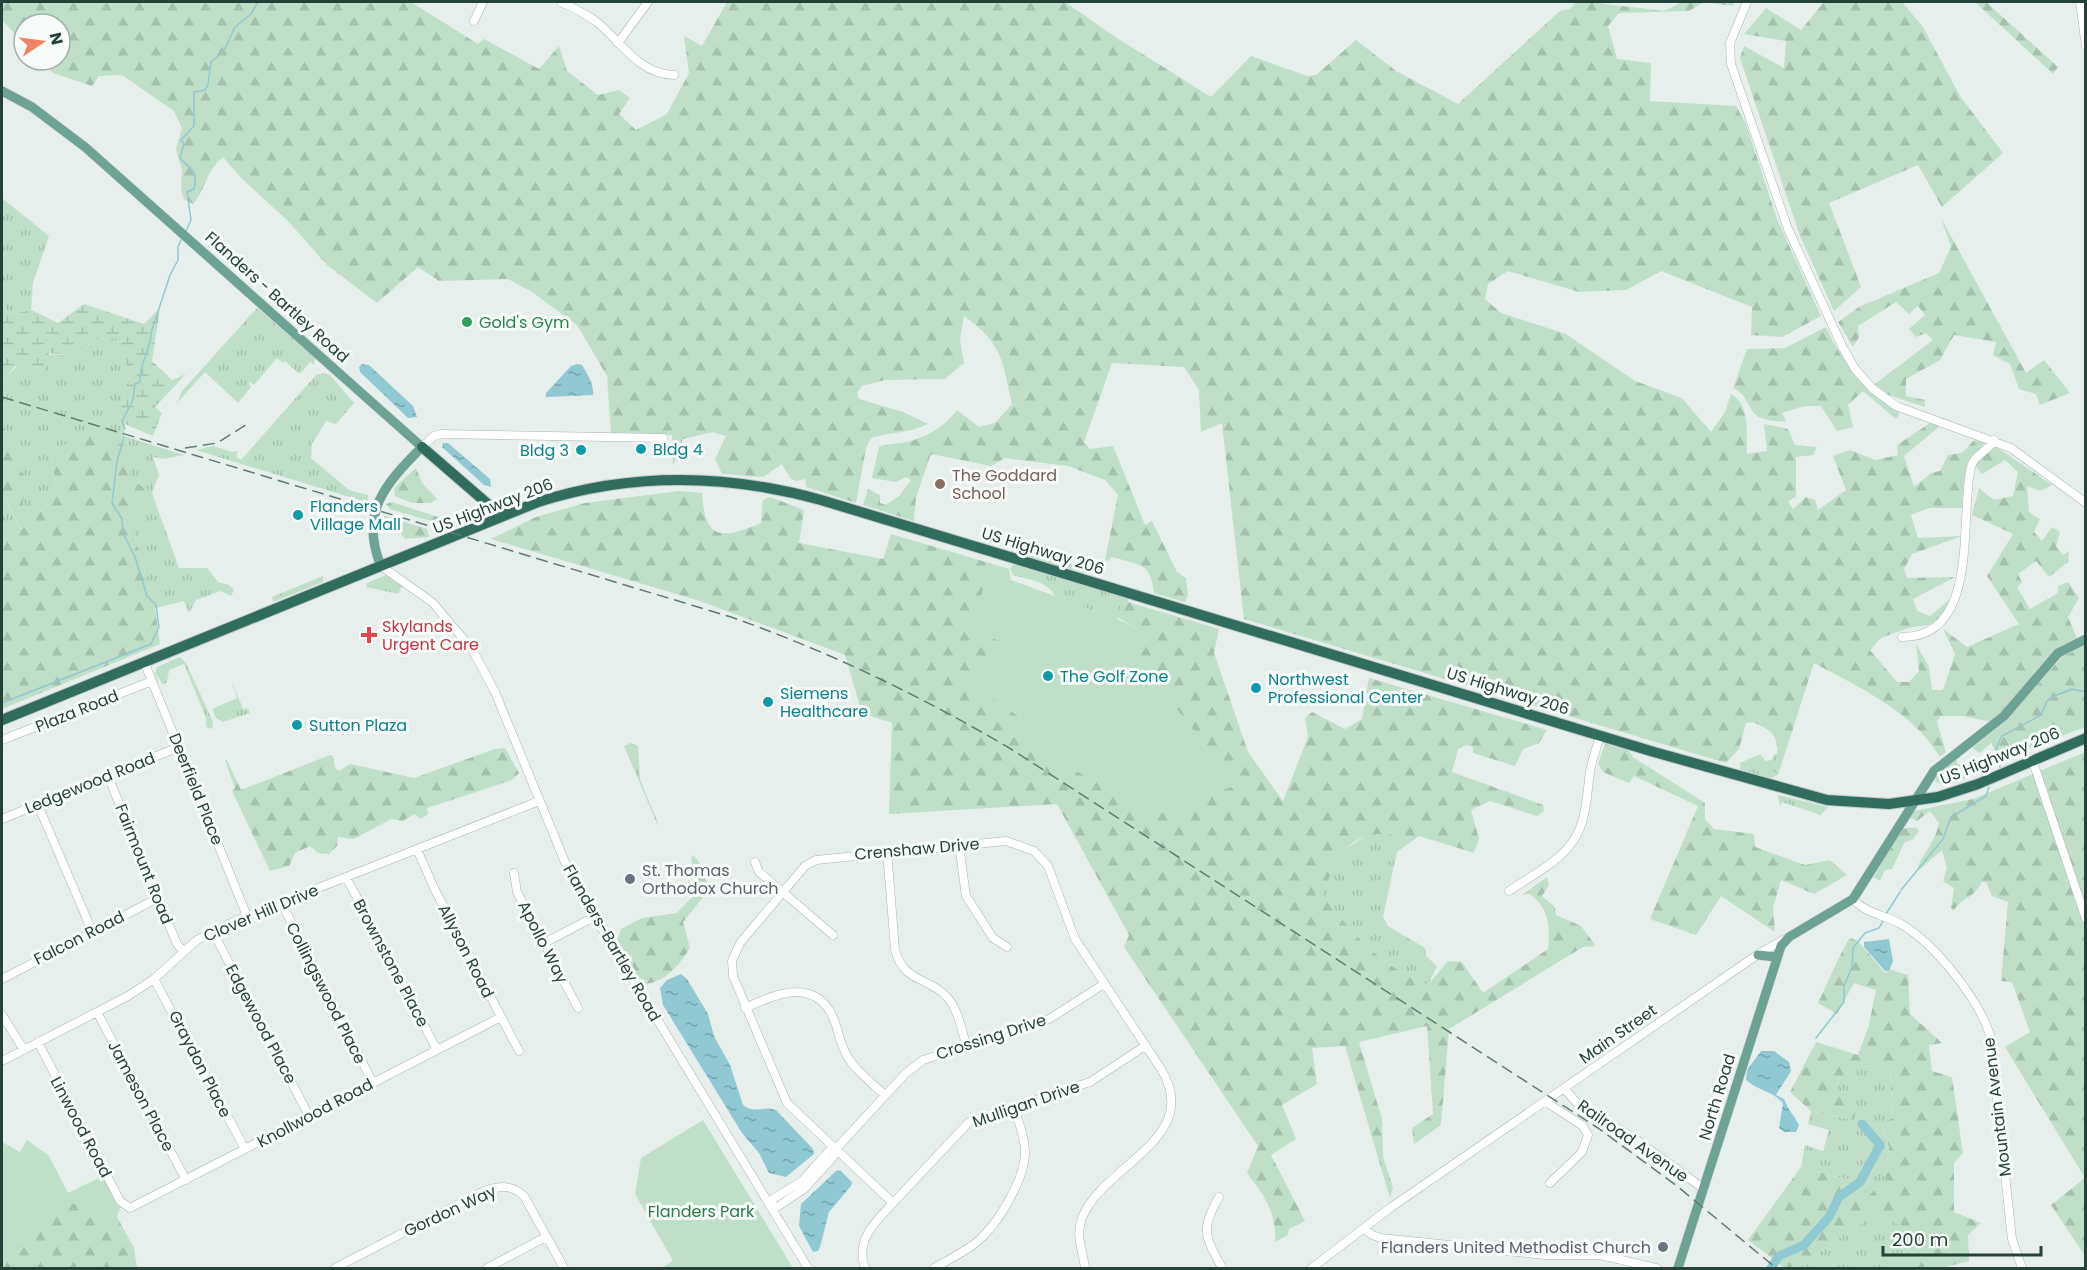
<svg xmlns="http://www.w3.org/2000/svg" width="2087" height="1270" font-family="Poppins,sans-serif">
<defs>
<pattern id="grass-tufts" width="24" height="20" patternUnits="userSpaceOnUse" patternTransform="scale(1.5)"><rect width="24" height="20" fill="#c0dfc8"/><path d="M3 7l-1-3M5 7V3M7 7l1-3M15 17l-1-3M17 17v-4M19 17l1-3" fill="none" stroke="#a5c1ad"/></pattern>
<pattern id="forest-firs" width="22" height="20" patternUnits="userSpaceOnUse" patternTransform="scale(1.5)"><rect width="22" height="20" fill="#c0dfc8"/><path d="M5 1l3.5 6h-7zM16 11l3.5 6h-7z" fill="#a5c1ad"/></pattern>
<pattern id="wetland-marsh" width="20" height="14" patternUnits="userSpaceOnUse" patternTransform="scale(1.5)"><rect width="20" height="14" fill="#c0dfc8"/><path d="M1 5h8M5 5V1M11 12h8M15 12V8" fill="none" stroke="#a5c1ad"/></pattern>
<pattern id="water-ripples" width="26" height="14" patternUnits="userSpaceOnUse" patternTransform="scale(1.5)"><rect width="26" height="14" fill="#90c9d2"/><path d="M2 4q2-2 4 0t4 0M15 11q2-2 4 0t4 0" fill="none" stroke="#75a5ab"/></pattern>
</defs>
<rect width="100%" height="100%" fill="#e6efeb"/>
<!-- grass -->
<path fill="url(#grass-tufts)" d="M2,198l47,38 -16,47 -2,27 -21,5 -8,-13z
M257,308l58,50 -1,7 -4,-3 -9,11h-3l-13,-12 -2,2 -6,-5 -23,27 -6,-4 3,6 -13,16 -33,-31 -28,31 5,-12z
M116,338l14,37 -12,37 7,12 -1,12 60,19 -21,4 -10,-2 6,18 -7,18 27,75h28l11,14 11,3 5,5 -3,6 -10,-5 -25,9 -7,13 -5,-12 -29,7 -24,-85v-10l-80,-63c3,25 10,41 -10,62l-19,-6 -20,-83v-44l2,1c18,-23 40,-28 68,-24l26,-17z
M323,373l7,2 24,28 -18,21 -10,-3 -14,23 -1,14 38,32 19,5 1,8 -173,-53 17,-4 19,6 6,-1 -2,6 5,3 75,-85z
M2,493l19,37 -19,8z
M1017,543l2,5 70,22 -5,3 -65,-19 -4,-5z
M1015,563l113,35v4l-6,1 -5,17 -61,-21c-5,-18 -27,-19 -43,-24l-3,-7z
M386,575l16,11 -4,8 -32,-7 1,-4z
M323,576v6l-50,20 -1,-5z
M180,657l6,6 27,59 -1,7 -6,-2v-9l-22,-54 -15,6 -2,12 -4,3 -7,-12 2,11 -3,-10 2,-7z
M231,679l12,30 5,-1 2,5 -27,9 -7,-4 -4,-9 25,-11z
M631,743l7,3 2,33 18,44v3l-34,-80z
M1760,754l6,7 6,-1 2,-6 4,1 -3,12 3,8 -10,4 -28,-10v-6z
M1957,757v7l8,-1 7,12c-10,5 -28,16 -37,5l2,-8z
M1778,795l50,12v1l-9,8 -1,-2 -36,-12 -2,4z
M1372,832l20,2 6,6 21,-4 -22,16 -14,65 5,9 37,22 1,8 11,10 -9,19c-48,-19 -75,-51 -107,-90l18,-42z
M1855,1065l35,4 3,49 -12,6 8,23 -4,35 -17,14 -11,-14 -56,-15 4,-22 18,6 6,-21 -21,-6 3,-13 43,9 2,-10 -22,-25z
M1877,1212l39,22 5,15 -16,5 -9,14h-100z"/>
<!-- forest -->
<path fill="url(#forest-firs)" d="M2,2h409l67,42 6,-5 55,30 20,-23 8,25 31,24 21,-5 11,8 -11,16 17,16 31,-16 22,-41 -5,-37 18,10 25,-44h338l52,36 94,59 40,-41 56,20 9,-1 40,-35 40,31 62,33 102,-93 10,-2 6,-7h28l1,2 59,7 18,-9h52l-1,4 -29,-4 -15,9 -70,2 -11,13 9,33 34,4 -1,38 86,5 10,18 31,95 44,97 -39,21 -31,-2 1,-28 -91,-36 -35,19 -47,2 -71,-21 -20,13 -3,15 16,14 65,21 69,47 47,17 29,34 14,-20 6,-18c20,11 15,40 16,60l20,-3 -3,-27 24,5 7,16 22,2 -4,8 -17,2v39l-8,6 5,7 13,-12 9,3 3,10 28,-20 -13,-34 17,-6 25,10 23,-5 -1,-10 33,-22 10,3 -36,30 10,31 17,-14 9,-2 8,-16 14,-2 14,-15 9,5c-23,22 -21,34 -23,65h-33l-18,7 7,23 44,-2 -50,18 -8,15 3,9 48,-1 -42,22 4,12 13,5 20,-17 -7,16 -9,9 -26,4 -27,10 -11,12 27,32h12l10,-11 -3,-27 13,23 3,23h11l12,-36 -12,-25 24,18 52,-23 -32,-48 26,-42 -41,-19 7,-27 15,12 19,-4 5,-24 -13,-12 -23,14 -8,-10 21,-18 57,39 -12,6 -13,-5 2,26 11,7 -6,13 8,9 10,-14 8,5 -4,14 7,9 6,-4 -1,11 -19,15 -13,-16 -18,13 4,8 -5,5 13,22 28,-16v-7l10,-4 11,16 -11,19 9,21c-38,15 -54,59 -86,84l-28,-6h-23l-3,6 9,30 -6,5c-28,-46 -80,-69 -126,-94l-36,112 -4,-4c5,-19 7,-37 -13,-45 -6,-3 -9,-5 -15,-3l-7,26 -13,14 -482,-144 -22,-196 -21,9 -2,-42 -15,-23 -72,-4 -28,79 6,7 23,-3 32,79 7,-4 25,51 9,6 2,17 -3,7 -31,-9c-3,-31 -15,-28 -42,-36l-4,4 -3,-1 13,-65 -13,-15 -37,-14 -63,-8 -14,8 -60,-12 -15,43 -2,24 -51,-16 5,-16 12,6v8l6,2 13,-9 12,-16 -5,-3 -10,5 -24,-4 7,-31c10,-4 17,-3 27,-5 20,-4 40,-16 51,-32l22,17 16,-4 17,-19c-10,-44 -9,-60 -48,-88l-4,23 4,24 -19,16 -60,1 -23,6 -5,7 2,6 44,13 25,12c-19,9 -37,8 -57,14l-5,10 -10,55 -50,-16 -1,-8 -9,2 -6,-3 -8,-14 -19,13 -41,-3 -7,-15 11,-23 -13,-4 -30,7 -10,27 -1,-31 -61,-1 -4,-58 -30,-51 -45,-33 -24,-13 -69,2 -21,-14 -41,36 -50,-38 -40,-45 -47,-43 -17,-20c-19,17 -15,28 -30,47l-9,-5 -3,-10 1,-19 -6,-21 6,-21 -8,-17 -52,-36 -23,1 -7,10 -39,-13 -13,-13h20v-36h-36v20l-22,-24z
M1824,2h78l21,25 37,69 43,57 -61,54 -24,-42 -89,38 32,84 -27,24 -34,-75 -60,-178 4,-12 40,22 2,-27 -42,-7 22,-26 35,22z
M1975,2h11l72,65 -5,7z
M1941,218l85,155 18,-13 26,33 -30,12 -4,-11 -17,-5 -9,-25 -17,-9 3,-13 -42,-7 -14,25 -34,19v17l19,4v7l-36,-12 -14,-11 58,-44 -7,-7 -10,4 -7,-8 16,-14 -7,-9 -9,8 -13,-12 -38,24 1,11 -6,10 -15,-25 21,-15 80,-34 12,-26z
M1826,327c21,45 37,56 74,87l-4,5 -33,-28 -15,14 5,22 -16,4 -16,-25h-16l-23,7 4,9c-10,-1 -22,-1 -30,-7 -9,-9 -10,-22 -23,-27l14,-39 38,-1z
M2,423l25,60 -5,23 19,6c19,-19 14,-38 9,-62l38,-15 37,10 6,35 19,11 -4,14 -15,8v10l24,85 5,36 -158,65v-171l19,-9 -19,-36z
M416,468l6,15 15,16 -6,4h-19l-17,-7 -1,-8z
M679,491l23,2c3,47 18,47 59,30l2,-23 7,-3 34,13 -5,33 84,16 8,-25 102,30 -23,63 34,16 -34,41 52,34 -10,18 225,49 -99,-124 6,-28 -27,-16 5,-14 6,-1 91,27 -5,24 34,99 35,49 25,-64 -3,-19 7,-6 33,17 17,-10 7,-41 178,52 -8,13 -16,6 -8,17 -42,-13v-6l-7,-2 -8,4 -6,23 91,33 1,6 -7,5 -47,-15 -19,9 8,29 -5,14 -55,-17 -21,4 -6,-6c-46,-3 -55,24 -70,61 31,39 58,71 106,90l20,-24 14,1 21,31 65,-44c2,-22 2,-39 -18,-55l-8,1 25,-18 2,8 -7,11 13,11 1,8 25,11 15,20 -13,1 -134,82 -8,96 -27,19 -2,-16 21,-14 -6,-88 -68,16 23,77 1,38 10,30 -3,11 -45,-152 -33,2 5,36 -35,21 14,34 -25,16 34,66 -16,8 -1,6 -13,7c2,-29 -11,-47 -28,-69l11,-27 -134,-199 5,-12 -72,-131 -168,10 3,-91 -30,-10 -17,-58 -145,-54 -209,-62 45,-22 49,-14z
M392,502l49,16 2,3 -5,2 -48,-14 -4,-5z
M385,516l42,13 2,8 -24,2 -8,-11 -14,-5 -2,-5z
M2085,645v82l-85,33 -9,-17 -11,10 -8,-5 31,-25 59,-66z
M1605,744l23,6 5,7 72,46v16l9,10 40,5 1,13 50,18 25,-5 17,15 -33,19 -33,-14 -8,28 2,24 -54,-36 -25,39 -46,-16 48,-113 -64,-30 -5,7 -26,-11 -5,-8z
M505,748l14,25 -7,7 -85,28 1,6 -7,5 -7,-5 -11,7 -12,-2 -37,20 -16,-2 -1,9 -8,8 -11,-1 -8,-7 -15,7 -6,13 -19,5 -38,-80 3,-3 -10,-28h2l14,30 89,-35 3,1 2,12 4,3 11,-7 64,14 81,-29z
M2085,752v504l-34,-51 34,-27 -80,-131 25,-15 -18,-50 -11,-1 7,-79 -16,-6 -6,-14h-4c-8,16 -20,16 -28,28l-3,-2 3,-20 -11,-7 4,-13 -5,-18 -23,20 -1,-4c7,-15 18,-26 21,-43l-9,-12 -13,10 -8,-4 5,-6 59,-12z
M1916,827l3,4 -6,8 -9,4 -12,26 -7,1 -5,11 -6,-4 27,-48z
M692,855l6,5 12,29 -27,33 7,26c-12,18 -26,37 -50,36l-23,-43 4,-12 21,-11 35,-5 24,-25 -10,-28z
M1850,938l8,3 27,32 6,-3 17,5 2,39 32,29 -13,2 3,26 20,6 11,76 -9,10v49l27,11 -13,12 1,26 -27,7h-46l9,-14 16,-6 -5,-14 -39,-22 -81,56h-11l-37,-28 53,-73 56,15 11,14 17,-15 4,-34 -8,-24 12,-5 -3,-49 -35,-4 -20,19 21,26 -2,10 -43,-9 -21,-19 26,-50 42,13 11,-30 7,-35 -22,-7 -17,31 -19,-11c6,-12 26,-58 32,-65z
M81,1202l36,15 17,31 3,20h-135v-13l64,-50z"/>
<!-- wetland -->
<path fill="url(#wetland-marsh)" d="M2,302l8,13 21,-5 27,13 26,-19 60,20 16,-16 -8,53 20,19 14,-6 -31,33 7,6 -9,23 -28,-12 -7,-12 12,-37 -14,-37 -18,1 -26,17 -23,-3 -5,20 -29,-7 -11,14 -2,-1z"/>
<!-- park -->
<path fill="#c0dfc8" d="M993,564l16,5 2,11 113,42 21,11 -6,28 98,124 -80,30 -145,-79 10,-18 -52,-34 34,-41 -35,-16z
M703,1120l90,148h-132l12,-7 -38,-67 6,-36z
M27,1140l22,16 19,37 37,-18 16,30 -4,12 -36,-15 -15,3 -64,50v-113l18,10z"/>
<!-- water -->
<path fill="url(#water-ripples)" d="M362,364l7,1 44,41 4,11 -9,1 -48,-46 -1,-5z
M577,364l5,1c6,10 12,19 11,30l-47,2v-4l25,-27z
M443,443h5l42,36 1,8 -7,-2 -42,-38z
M1889,939l4,22 -4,10h-4l-21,-24v-5z
M681,974l6,5 21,35 6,22 16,29 13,40c10,9 21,1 33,5l37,39 1,5 -28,23 -17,-4 -10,-20 -17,-20 -79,-128 -3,-17 7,-8z
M1761,1051h13l15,11 2,9 -15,24 8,4c4,11 10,16 15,26l-3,7h-12l-5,-4 4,-25c-9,-11 -26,-13 -37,-23l1,-10z
M840,1170l12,12 -1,4 -22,26 -9,35 -2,4 -5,1 -14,-26 2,-22 35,-33z"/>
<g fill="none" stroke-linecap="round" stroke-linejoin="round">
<!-- stream -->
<path stroke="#90c9d2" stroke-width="1.5" d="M186,231l5,-11 -4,-28 7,-3c5,-18 -4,-20 -14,-31l4,-14 -3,-4 13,-14v-34l11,-2 3,-5 3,-23 13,-11 11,-24 16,-13 7,-12
M125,429l-3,-8 11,-21 2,-16 5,-2c-1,-19 11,-32 11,-49l19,-58 8,-15v-13l4,-9
M2,703l149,-59 8,-17 -3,-22 -9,-9 -12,-39 -12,-24 -1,-14 -10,-16 5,-42 7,-24
M2000,767l-4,-19 6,-12 39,-21 6,-14 5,-4 20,-8 14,3
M1901,890l42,-51 8,-22 35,-21 3,-9
M1886,914l14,-22
M1816,1038l28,-36v-16l8,-19 1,-19 12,-15 14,-5 4,-7"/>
<!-- river -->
<path stroke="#90c9d2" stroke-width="9" d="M1771,1268l8,-12 25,-11 25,-28 10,-20 21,-15 20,-37 -18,-21"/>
<defs>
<path id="minor" d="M561,2c13,6 26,12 37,21 24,20 41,51 76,52
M1747,2l-17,41 1,21 57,165 54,117 13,23 18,20 23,17 115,42 75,55
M2080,2l6,45
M474,21l9,-19
M618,43l30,-41
M422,447l12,-11 8,-2 221,4
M381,566l51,36 40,47 23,43 77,187 236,389
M1902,637c79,1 57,-120 69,-170 3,-13 18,-16 23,-27
M145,664l102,252
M2,740l150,-59
M2032,759l54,160
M108,776l69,168 6,7
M38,805l54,126
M2,819l177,-72
M959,845l7,51 27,42 14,9
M417,849l17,39 85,163
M887,851l8,98c8,34 32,27 51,47 12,12 15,32 20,48
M755,862l4,10 74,63
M514,873l3,19 61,116
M346,877l91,173
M1509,891c19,-13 41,-24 57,-41 21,-22 20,-50 24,-78 2,-13 7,-25 10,-36
M1853,899c13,15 32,16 48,25 34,20 77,74 89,111l22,204 10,29
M281,902l92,181
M213,932l96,184
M544,943l50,-26
M2,979l156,-81
M154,979l91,170
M745,1008c27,-12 66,-31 86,5 7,13 8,29 16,43 9,15 25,27 38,39
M97,1012l89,168
M2,1015l22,35
M38,1042l82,159 10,7 371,-191
M2,1061l126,-65 26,-17 43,-39 40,-20 302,-119
M1565,1089l15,18 51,29 73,53
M1546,1102l37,24 5,9 -6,17 -32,31
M1219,1197c-19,33 -14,39 3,71
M893,1203l76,-81 121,-40 55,-36
M770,1206l3,-7 29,-18 27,-30 6,-1 70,-76 18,-14 126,-41 55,-35
M770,1206l7,1 27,-18 30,-33 1,-6
M1364,1228l8,7 9,3 164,17h55l56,13
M335,1268l149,-77c16,-5 27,-7 40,5l40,72
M487,1268l59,-31
M865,1268c-10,-28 10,-46 28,-65l-106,-100 -54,-127 -1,-15 8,-18 65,-77 11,-6 190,-19 28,10 14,15 27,73 86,130c43,70 -59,96 -79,149 -7,18 1,33 3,50
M934,1268c14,-8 31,-16 44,-27 20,-17 47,-62 47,-89 0,-16 -7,-31 -11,-45
M1312,1268l78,-60 370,-255 25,-14"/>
<path id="major" d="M2,91l30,16 53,40 337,300c-37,37 -63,66 -41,119
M1758,955l19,2
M1678,1268l103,-322 8,-9 64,-38 81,-128 70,-55 54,-63 28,-14"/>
<path id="highway" d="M422,447l67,58 9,4 15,1
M2,720l536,-218c94,-30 189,-28 283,-2l833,252 173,48 62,4 49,-7 40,-13 108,-46"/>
</defs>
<!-- minor casing -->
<use href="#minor" stroke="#a8b7b2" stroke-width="9"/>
<!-- major casing -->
<use href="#major" stroke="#c2cac8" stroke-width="10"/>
<!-- highway casing -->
<use href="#highway" stroke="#c2cac8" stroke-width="12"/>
<!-- minor -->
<use href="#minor" stroke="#fff" stroke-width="8"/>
<!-- major -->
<use href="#major" stroke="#6ca394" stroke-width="9"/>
<!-- highway -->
<use href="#highway" stroke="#316d5f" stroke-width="10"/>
<!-- rail -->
<path stroke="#607c74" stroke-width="1.5" stroke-dasharray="12 6" stroke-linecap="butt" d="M2,397l729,220c99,35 190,79 280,132l587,379 79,58 99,82
M185,448l32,-5 32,-20"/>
</g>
<!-- markers -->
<circle fill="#2e9e5b" stroke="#f7fbf9" stroke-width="2" cx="467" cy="322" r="6"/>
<g fill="#0f9aa8" stroke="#f7fbf9" stroke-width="2">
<circle cx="641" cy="449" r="6"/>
<circle cx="581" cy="450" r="6"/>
<circle cx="298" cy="515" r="6"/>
<circle cx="1048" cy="676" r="6"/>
<circle cx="1256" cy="688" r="6"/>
<circle cx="768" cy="702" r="6"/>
<circle cx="297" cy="725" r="6"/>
</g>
<circle fill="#8d6e63" stroke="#f7fbf9" stroke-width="2" cx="940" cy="484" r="6"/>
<path fill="#e0444e" stroke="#f7fbf9" stroke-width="2" d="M366 626h6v6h6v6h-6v6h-6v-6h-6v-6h6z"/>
<g fill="#6b7280" stroke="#f7fbf9" stroke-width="2">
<circle cx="630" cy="879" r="6"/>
<circle cx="1663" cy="1247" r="6"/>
</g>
<g text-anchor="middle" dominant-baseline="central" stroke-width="6" stroke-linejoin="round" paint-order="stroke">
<!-- street labels -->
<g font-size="16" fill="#254139" stroke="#f7fbf9">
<text transform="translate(277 297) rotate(42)">Flanders - Bartley Road</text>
<text transform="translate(493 506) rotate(-21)">US Highway 206</text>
<text transform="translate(1043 551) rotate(17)">US Highway 206</text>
<text transform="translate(1508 691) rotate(17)">US Highway 206</text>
<text transform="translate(77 711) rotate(-22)">Plaza Road</text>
<text transform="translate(2000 756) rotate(-22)">US Highway 206</text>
<text transform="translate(90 783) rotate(-22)">Ledgewood Road</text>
<text transform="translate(196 789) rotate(68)">Deerfield Place</text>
<text transform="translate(917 849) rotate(-5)">Crenshaw Drive</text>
<text transform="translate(144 864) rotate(68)">Fairmount Road</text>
<text transform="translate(261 913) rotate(-23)">Clover Hill Drive</text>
<text transform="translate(79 938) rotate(-27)">Falcon Road</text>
<text transform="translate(543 942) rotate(63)">Apollo Way</text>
<text transform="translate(612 943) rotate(60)">Flanders-Bartley Road</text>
<text transform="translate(466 951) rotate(63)">Allyson Road</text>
<text transform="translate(391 963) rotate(62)">Brownstone Place</text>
<text transform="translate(326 993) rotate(63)">Collingswood Place</text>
<text transform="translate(261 1024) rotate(62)">Edgewood Place</text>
<text transform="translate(1618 1034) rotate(-35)">Main Street</text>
<text transform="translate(991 1037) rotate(-18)">Crossing Drive</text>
<text transform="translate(200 1064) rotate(63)">Graydon Place</text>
<text transform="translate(141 1096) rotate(62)">Jameson Place</text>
<text transform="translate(1717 1097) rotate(-73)">North Road</text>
<text transform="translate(1026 1104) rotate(-19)">Mulligan Drive</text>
<text transform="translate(1997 1107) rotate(-97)">Mountain Avenue</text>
<text transform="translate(315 1113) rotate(-28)">Knollwood Road</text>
<text transform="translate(81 1127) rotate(62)">Linwood Road</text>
<text transform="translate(1633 1141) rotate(35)">Railroad Avenue</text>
<text transform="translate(450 1211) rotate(-25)">Gordon Way</text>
</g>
<!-- leisure labels -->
<g font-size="16" fill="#27864d" stroke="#f7fbf9" text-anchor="start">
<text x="479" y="322">Gold's Gym</text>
</g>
<!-- culture labels -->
<g font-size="16" fill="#0d838f" stroke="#f7fbf9" text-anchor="start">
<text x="653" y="449">Bldg 4</text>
<text x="569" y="450" text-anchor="end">Bldg 3</text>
<text x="310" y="506">Flanders<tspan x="310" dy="18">Village Mall</tspan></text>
<text x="1060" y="676">The Golf Zone</text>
<text x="1268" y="679">Northwest<tspan x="1268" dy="18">Professional Center</tspan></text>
<text x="780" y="693">Siemens<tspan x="780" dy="18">Healthcare</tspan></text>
<text x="309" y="725">Sutton Plaza</text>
</g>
<!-- education labels -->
<g font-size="16" fill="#785e54" stroke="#f7fbf9" text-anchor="start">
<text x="952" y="475">The Goddard<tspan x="952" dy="18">School</tspan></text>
</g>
<!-- health labels -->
<g font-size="16" fill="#be3a42" stroke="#f7fbf9" text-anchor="start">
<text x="382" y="626">Skylands<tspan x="382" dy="18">Urgent Care</tspan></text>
</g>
<!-- worship labels -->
<g font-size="16" fill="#5b616d" stroke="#f7fbf9" text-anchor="start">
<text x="642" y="870">St. Thomas<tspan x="642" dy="18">Orthodox Church</tspan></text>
<text x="1651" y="1247" text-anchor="end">Flanders United Methodist Church</text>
</g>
<!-- park labels -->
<g font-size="16" fill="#2f784a" stroke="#f7fbf9">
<text x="701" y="1211">Flanders Park</text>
</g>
</g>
<!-- border -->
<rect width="2087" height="1270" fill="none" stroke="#254139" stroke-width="6"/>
<!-- north arrow -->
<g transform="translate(42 42) rotate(77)"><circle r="28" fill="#f7fbf9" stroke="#a3b1ac" stroke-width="1.5"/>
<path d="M0-4.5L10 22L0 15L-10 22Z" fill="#f08363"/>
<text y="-9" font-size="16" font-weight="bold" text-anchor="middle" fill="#254139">N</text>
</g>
<!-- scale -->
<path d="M1883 1246v9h158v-9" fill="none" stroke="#254139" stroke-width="3"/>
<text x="1892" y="1246" font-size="18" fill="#254139" stroke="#f7fbf9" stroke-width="4.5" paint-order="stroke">200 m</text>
</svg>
